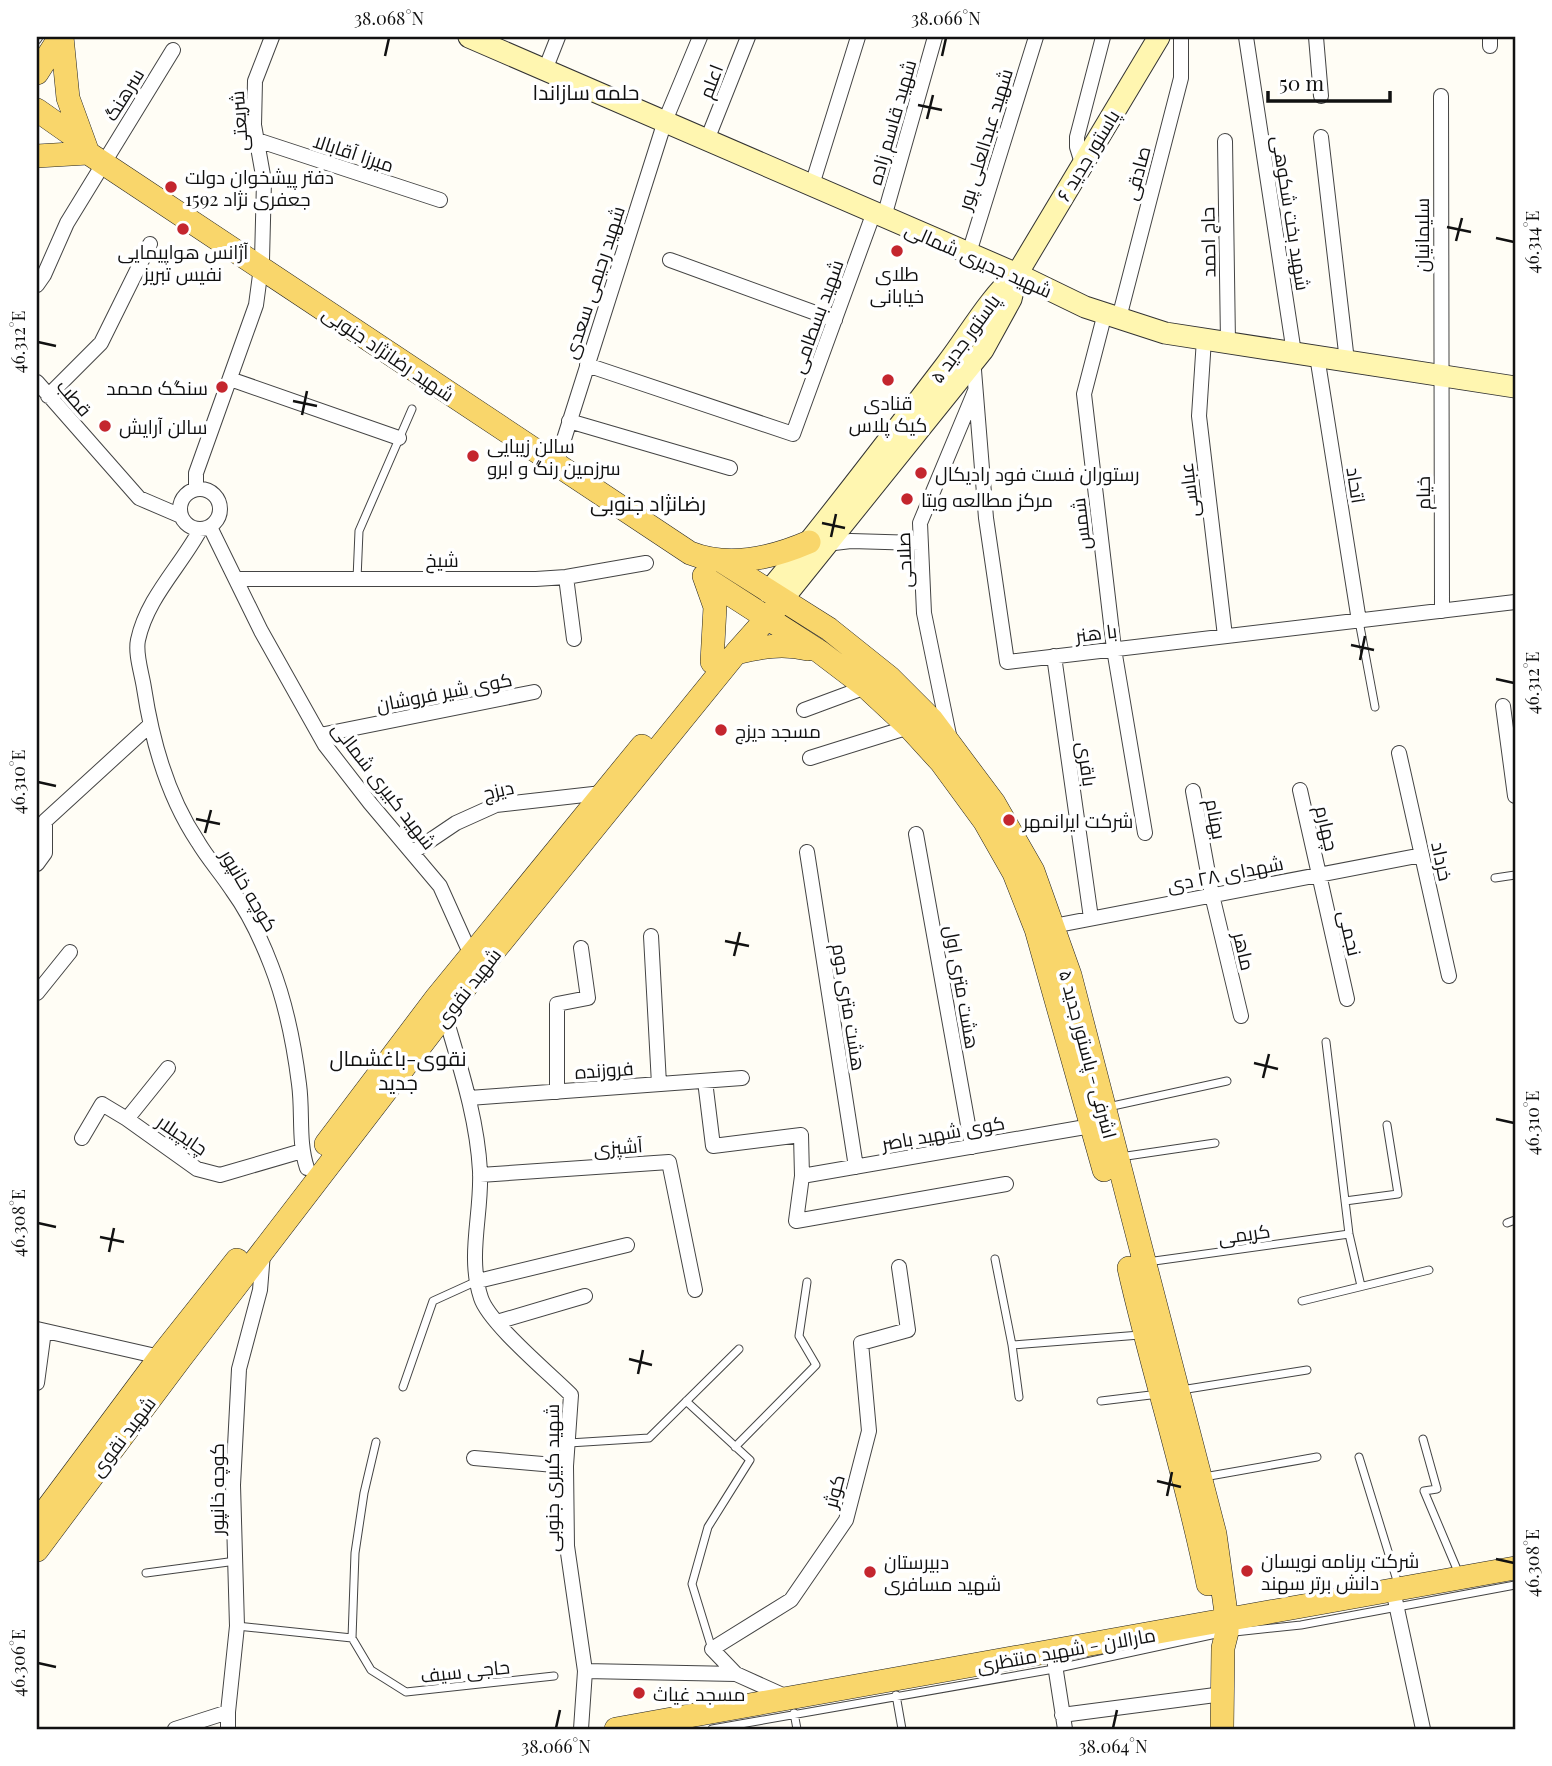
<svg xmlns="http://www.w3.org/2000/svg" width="1552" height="1766" font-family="'Playfair Display',Cairo,serif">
<rect width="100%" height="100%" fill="#fffdf5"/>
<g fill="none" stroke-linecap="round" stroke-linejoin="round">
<defs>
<path id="lane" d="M37,40l2,-3
M357,579l2,-48 53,-122
M1359,621l16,86
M1495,878l20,-3
M1326,1042l23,192 12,52
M1108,1107l119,-26
M1120,1157l95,-14
M1345,1201l53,-7 -11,-69
M1507,1223l8,-3
M995,1259l17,86 7,52
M1147,1262l202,-28
M1302,1301l127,-31
M1012,1345l128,-10
M403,1387l30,-86 44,-20
M1181,1390l126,-20
M686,1401l64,59 -42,67 -16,57 20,65
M1101,1401l58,-7
M1423,1439l14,50 -13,2 35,83
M569,1443l80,-5 90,-89
M735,1447l81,-82 -17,-29 8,-54
M1359,1457l40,130
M1204,1477l113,-20
M146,1573l90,-12
M237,1626l115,12 19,32 35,22 148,-16
M352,1638l3,-85 9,-60 12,-51
M896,1695l6,34
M794,1713l3,16
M712,1729l342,-60 162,-35 85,-9 214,-40"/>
<path id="street" d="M1246,37l48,316
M1316,37l5,59
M1490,37v9
M545,70l13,-33
M1441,96l1,515
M1321,137l26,224
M257,140l183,60
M707,140l41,-103
M1225,141l3,201
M1082,163l-5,-16v-10l26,-100
M812,185l46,-148
M884,217l51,-180
M969,253l67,-216
M670,260l165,60
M37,285l7,-10 23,-52 106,-173
M1105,313l-21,81 30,255 31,184
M1119,318l62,-240v-41
M1204,339l-5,77 26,220
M1317,356l42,265
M973,358l13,160 21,144 508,-60
M587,365l206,69 81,-222
M230,379l169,59
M37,382l102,116 42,18
M48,396l53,-53 49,-99
M569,421l161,47
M559,455l106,-334 35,-84
M180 509a20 20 0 1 1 40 0a20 20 0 1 1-40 0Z
M196,489v-16l60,-168 6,-45 2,-79 -10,-56 1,-44 17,-44
M210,527l51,104 64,114 45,58 70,83 31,69
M200,530c-20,37 -53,68 -62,110 -3,14 4,34 6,48 8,53 24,109 54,154 10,17 23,31 34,48 16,22 29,49 39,75 15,38 23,79 28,119 4,29 -1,57 8,84
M826,544l25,-3 68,2
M566,577l8,62
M236,579h300l30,-2 80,-14
M1054,656l37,262
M1503,706l12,90
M804,710l62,-23
M320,735l214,-43
M949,735l-25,-122 -4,-90 55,-132
M1399,753l50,223
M810,758l99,-31
M1300,790l47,209
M1193,791l19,104 29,121
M916,834l56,313
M413,852l43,-29 40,-18 106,-12
M807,852l49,315
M37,864l8,-11v-32l105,-96
M1048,927l374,-72
M651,936l8,148
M37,993l33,-41
M445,1015c15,52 32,102 35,156 2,43 -13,85 1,127 8,25 69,76 90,97l-5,71 1,80 18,125 -4,58
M705,1081l8,65 88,-11 1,41 -6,45 210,-37
M557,1092v-88l31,-6 -7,-50
M469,1098l273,-20
M127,1119l41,-51
M82,1138l20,-34 25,15 70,50 23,6 82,-24
M480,1175l189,-13 26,128
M802,1176l295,-51
M478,1281l149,-36
M497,1322l88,-26
M37,1329l123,28
M37,1383l7,-52
M474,1458l92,8
M1393,1590l30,139
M1053,1652l12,77
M585,1671l151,3
M787,1697l-51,-23 -24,-25 79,-49 55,-80 23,-89 -8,-88 47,-13 -9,-63
M1062,1715l161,-21
M175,1729l53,-17
M228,1729v-17l9,-86 -4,-141 6,-116 21,-79 3,-37"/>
<path id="secondary" d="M469,37l548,237 68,33 80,26 350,54
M768,592c61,-73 119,-150 177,-226 24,-31 43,-67 72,-92l142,-237
M782,600l201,-250 28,-51 6,-25"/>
<path id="primary" d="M62,37l6,61 20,55
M37,73l23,-36
M37,110l47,33
M88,153l602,400c38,15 82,5 119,-11
M37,156l51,-3
M720,560l109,69 60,48 43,43 62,83 39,68 37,104 145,559 12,86v12l-4,16 -1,81
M704,576l11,31 -3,55
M705,578l115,74 46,35 43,40 32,35 44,60 29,51 22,56 68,241
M736,653c25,-6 46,-10 72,-4
M326,1144l111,-147 205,-251
M1129,1268c24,106 58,210 79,316
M37,1522l123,-165 77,-97
M37,1550l143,-191 301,-392 255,-314 40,-45
M616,1729l899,-161"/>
</defs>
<!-- lane casing -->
<use href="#lane" stroke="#444" stroke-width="9"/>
<!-- street casing -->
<use href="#street" stroke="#444" stroke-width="16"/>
<!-- secondary casing -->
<use href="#secondary" stroke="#333" stroke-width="23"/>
<!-- primary casing -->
<use href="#primary" stroke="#222" stroke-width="24"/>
<!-- lane -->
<use href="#lane" stroke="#fff" stroke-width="7"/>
<!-- street -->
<use href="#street" stroke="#fff" stroke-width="14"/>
<!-- secondary -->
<use href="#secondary" stroke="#fff6b0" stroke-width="21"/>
<!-- primary -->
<use href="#primary" stroke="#f9d66b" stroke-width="23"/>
</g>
<!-- ticks -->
<path fill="none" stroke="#111" stroke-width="2.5" d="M385,56l4,-18M942,56l4,-18M918,105l24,5M927,119l6,-24M1447,227l24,5M1496,238l18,4M1456,241l6,-23M38,342l18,4M293,401l24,5M302,415l5,-24M822,523l23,5M831,537l5,-23M1351,645l23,5M1360,660l5,-24M1496,679l18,4M38,782l18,4M196,819l24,5M205,833l6,-23M725,941l24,5M734,956l6,-24M1254,1063l24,6M1263,1078l6,-24M1496,1119l18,4M38,1223l18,4M100,1237l24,5M109,1252l5,-24M629,1359l23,6M638,1374l5,-24M1157,1481l24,6M1167,1496l5,-24M1496,1559l18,4M38,1663l18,4M556,1728l4,-18M1113,1728l4,-18"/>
<!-- markers -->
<g fill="#c4262e" stroke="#fff" stroke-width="2.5">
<circle cx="171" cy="187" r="7"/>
<circle cx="183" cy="229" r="7"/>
<circle cx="897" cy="251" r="7"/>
<circle cx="888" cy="380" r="7"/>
<circle cx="222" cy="387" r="7"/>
<circle cx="105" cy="426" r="7"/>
<circle cx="473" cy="456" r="7"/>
<circle cx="921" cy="473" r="7"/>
<circle cx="907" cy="499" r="7"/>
<circle cx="721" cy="730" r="7"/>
<circle cx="1009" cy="820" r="7"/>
<circle cx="1247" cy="1571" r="7"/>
<circle cx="870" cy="1572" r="7"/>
<circle cx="639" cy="1693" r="7"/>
</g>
<g text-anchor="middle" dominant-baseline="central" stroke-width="7" stroke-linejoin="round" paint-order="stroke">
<!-- street labels -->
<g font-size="19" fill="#111" stroke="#fff">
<text transform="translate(710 81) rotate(-69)">اعلم</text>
<text transform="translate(123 94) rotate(-58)">سرهنگ</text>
<text transform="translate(238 121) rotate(-94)">شریعتی</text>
<text transform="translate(891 122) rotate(-74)">شهید قاسم زاده</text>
<text transform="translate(984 139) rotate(-73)">شهید عبدالعلی پور</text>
<text transform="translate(354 152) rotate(18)">میرزا آقابالا</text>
<text transform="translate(1087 155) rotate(-59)">پاستور جدید ۶</text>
<text transform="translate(1136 173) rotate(-75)">صادقی</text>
<text transform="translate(1292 213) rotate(81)">شهید بخت شکوهی</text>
<text transform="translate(1421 235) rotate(-90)">سلیمانیان</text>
<text transform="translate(1207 242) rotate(-91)">حاج احمد</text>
<text transform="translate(979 259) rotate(24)">شهید جدیری شمالی</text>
<text transform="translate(593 282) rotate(-72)">شهید رحیمی سعدی</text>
<text transform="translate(816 316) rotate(-70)">شهید بسطامی</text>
<text transform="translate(964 338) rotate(-54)">پاستور جدید ۵</text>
<text transform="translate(389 353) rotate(34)">شهید رضانژاد جنوبی</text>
<text transform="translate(75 397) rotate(49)">قطب</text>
<text transform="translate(1357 485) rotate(81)">اتحاد</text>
<text transform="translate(1188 490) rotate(-97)">عباسی</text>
<text transform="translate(1422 493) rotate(-91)">خیام</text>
<text transform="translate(1080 524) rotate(-97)">شمس</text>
<text x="442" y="559">شیخ</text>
<text transform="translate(903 560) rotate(-92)">صلاحی</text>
<text transform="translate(1096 632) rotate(-7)">با هنر</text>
<text transform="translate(444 691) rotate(-11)">کوی شیر فروشان</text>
<text transform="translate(1088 764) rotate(82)">باقری</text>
<text transform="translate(385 785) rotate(52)">شهید کبیری شمالی</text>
<text transform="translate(498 789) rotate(-13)">دیزج</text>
<text transform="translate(1217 819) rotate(79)">بهنام</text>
<text transform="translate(1328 828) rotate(77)">چهارم</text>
<text transform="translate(1443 861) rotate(78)">خرداد</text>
<text transform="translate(1225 873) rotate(-11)">شهدای ۲۸ دی</text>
<text transform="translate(250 890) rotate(59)">کوچه خانپور</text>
<text transform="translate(1351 933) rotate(77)">نجمی</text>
<text transform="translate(1245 951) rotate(77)">ماهر</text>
<text transform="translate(467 987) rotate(-52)">شهید نقوی</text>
<text transform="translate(963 987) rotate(80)">هشت متری اول</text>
<text transform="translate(850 1007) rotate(81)">هشت متری دوم</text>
<text transform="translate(1089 1054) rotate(75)">اشرفی - پاستور جدید ۵</text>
<text transform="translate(604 1069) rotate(-4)">فروزنده</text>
<text transform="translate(943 1132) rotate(-10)">کوی شهید باصر</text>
<text transform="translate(183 1134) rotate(34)">چایچیلار</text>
<text transform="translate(618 1146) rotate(-4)">آشپزی</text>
<text transform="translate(1244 1233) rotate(-8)">کریمی</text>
<text transform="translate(122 1436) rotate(-53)">شهید نقوی</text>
<text transform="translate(551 1478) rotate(-90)">شهید کبیری جنوبی</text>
<text transform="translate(216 1489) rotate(-90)">کوچه خانپور</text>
<text transform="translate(833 1491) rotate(-75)">کوثر</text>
<text transform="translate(1066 1649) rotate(-10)">مارالان - شهید منتظری</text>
<text transform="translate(465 1670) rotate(-6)">حاجی سیف</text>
</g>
<!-- poi labels -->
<g font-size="19" fill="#111" stroke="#fff" text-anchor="start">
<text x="185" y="176">دفتر پیشخوان دولت<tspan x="185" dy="22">1592 جعفری نژاد</tspan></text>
<text x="183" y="251" text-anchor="middle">آژانس هواپیمایی<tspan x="183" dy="22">نفیس تبریز</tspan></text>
<text x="897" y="273" text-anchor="middle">طلای<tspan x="897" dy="22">خیابانی</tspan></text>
<text x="208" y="387" text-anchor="end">سنگک محمد</text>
<text x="888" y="402" text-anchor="middle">قنادی<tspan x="888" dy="22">کیک پلاس</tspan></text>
<text x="119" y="426">سالن آرایش</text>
<text x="487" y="445">سالن زیبایی<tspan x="487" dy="22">سرزمین رنگ و ابرو</tspan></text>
<text x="935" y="473">رستوران فست فود رادیکال</text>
<text x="921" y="499">مرکز مطالعه ویتا</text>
<text x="735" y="730">مسجد دیزج</text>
<text x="1023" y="820">شرکت ایرانمهر</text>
<text x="1261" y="1560">شرکت برنامه نویسان<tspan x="1261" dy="22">دانش برتر سهند</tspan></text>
<text x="884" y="1561">دبیرستان<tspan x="884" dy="22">شهید مسافری</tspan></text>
<text x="653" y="1693">مسجد غیاث</text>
</g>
<!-- neighbourhood labels -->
<g font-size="21" fill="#111" stroke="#fff">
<text x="586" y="91">حلمه سازاندا</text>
<text x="648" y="502">رضانژاد جنوبی</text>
<text x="398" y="1057">نقوی-باغشمال<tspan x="398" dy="24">جدید</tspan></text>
</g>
</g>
<!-- border -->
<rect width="1552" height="1766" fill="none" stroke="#ffffff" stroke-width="77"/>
<!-- scale -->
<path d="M1268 91v10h122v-10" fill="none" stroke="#111111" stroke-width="3.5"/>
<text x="1279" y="91" font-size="21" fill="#111111" stroke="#ffffff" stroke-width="5" paint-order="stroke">50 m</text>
<rect x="38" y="38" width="1476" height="1690" fill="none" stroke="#111" stroke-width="2.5"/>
<g font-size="18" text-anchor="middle" fill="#111">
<text x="389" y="25">38.068°N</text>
<text x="946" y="25">38.066°N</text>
<text transform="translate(1533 242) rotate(-90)" y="6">46.314°E</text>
<text transform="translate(19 342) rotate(-90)" y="6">46.312°E</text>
<text transform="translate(1533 683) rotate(-90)" y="6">46.312°E</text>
<text transform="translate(19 782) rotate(-90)" y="6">46.310°E</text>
<text transform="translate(1533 1123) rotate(-90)" y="6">46.310°E</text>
<text transform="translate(19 1223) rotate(-90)" y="6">46.308°E</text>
<text transform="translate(1533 1563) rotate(-90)" y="6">46.308°E</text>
<text transform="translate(19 1663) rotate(-90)" y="6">46.306°E</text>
<text x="556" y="1753">38.066°N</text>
<text x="1113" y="1753">38.064°N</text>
</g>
</svg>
